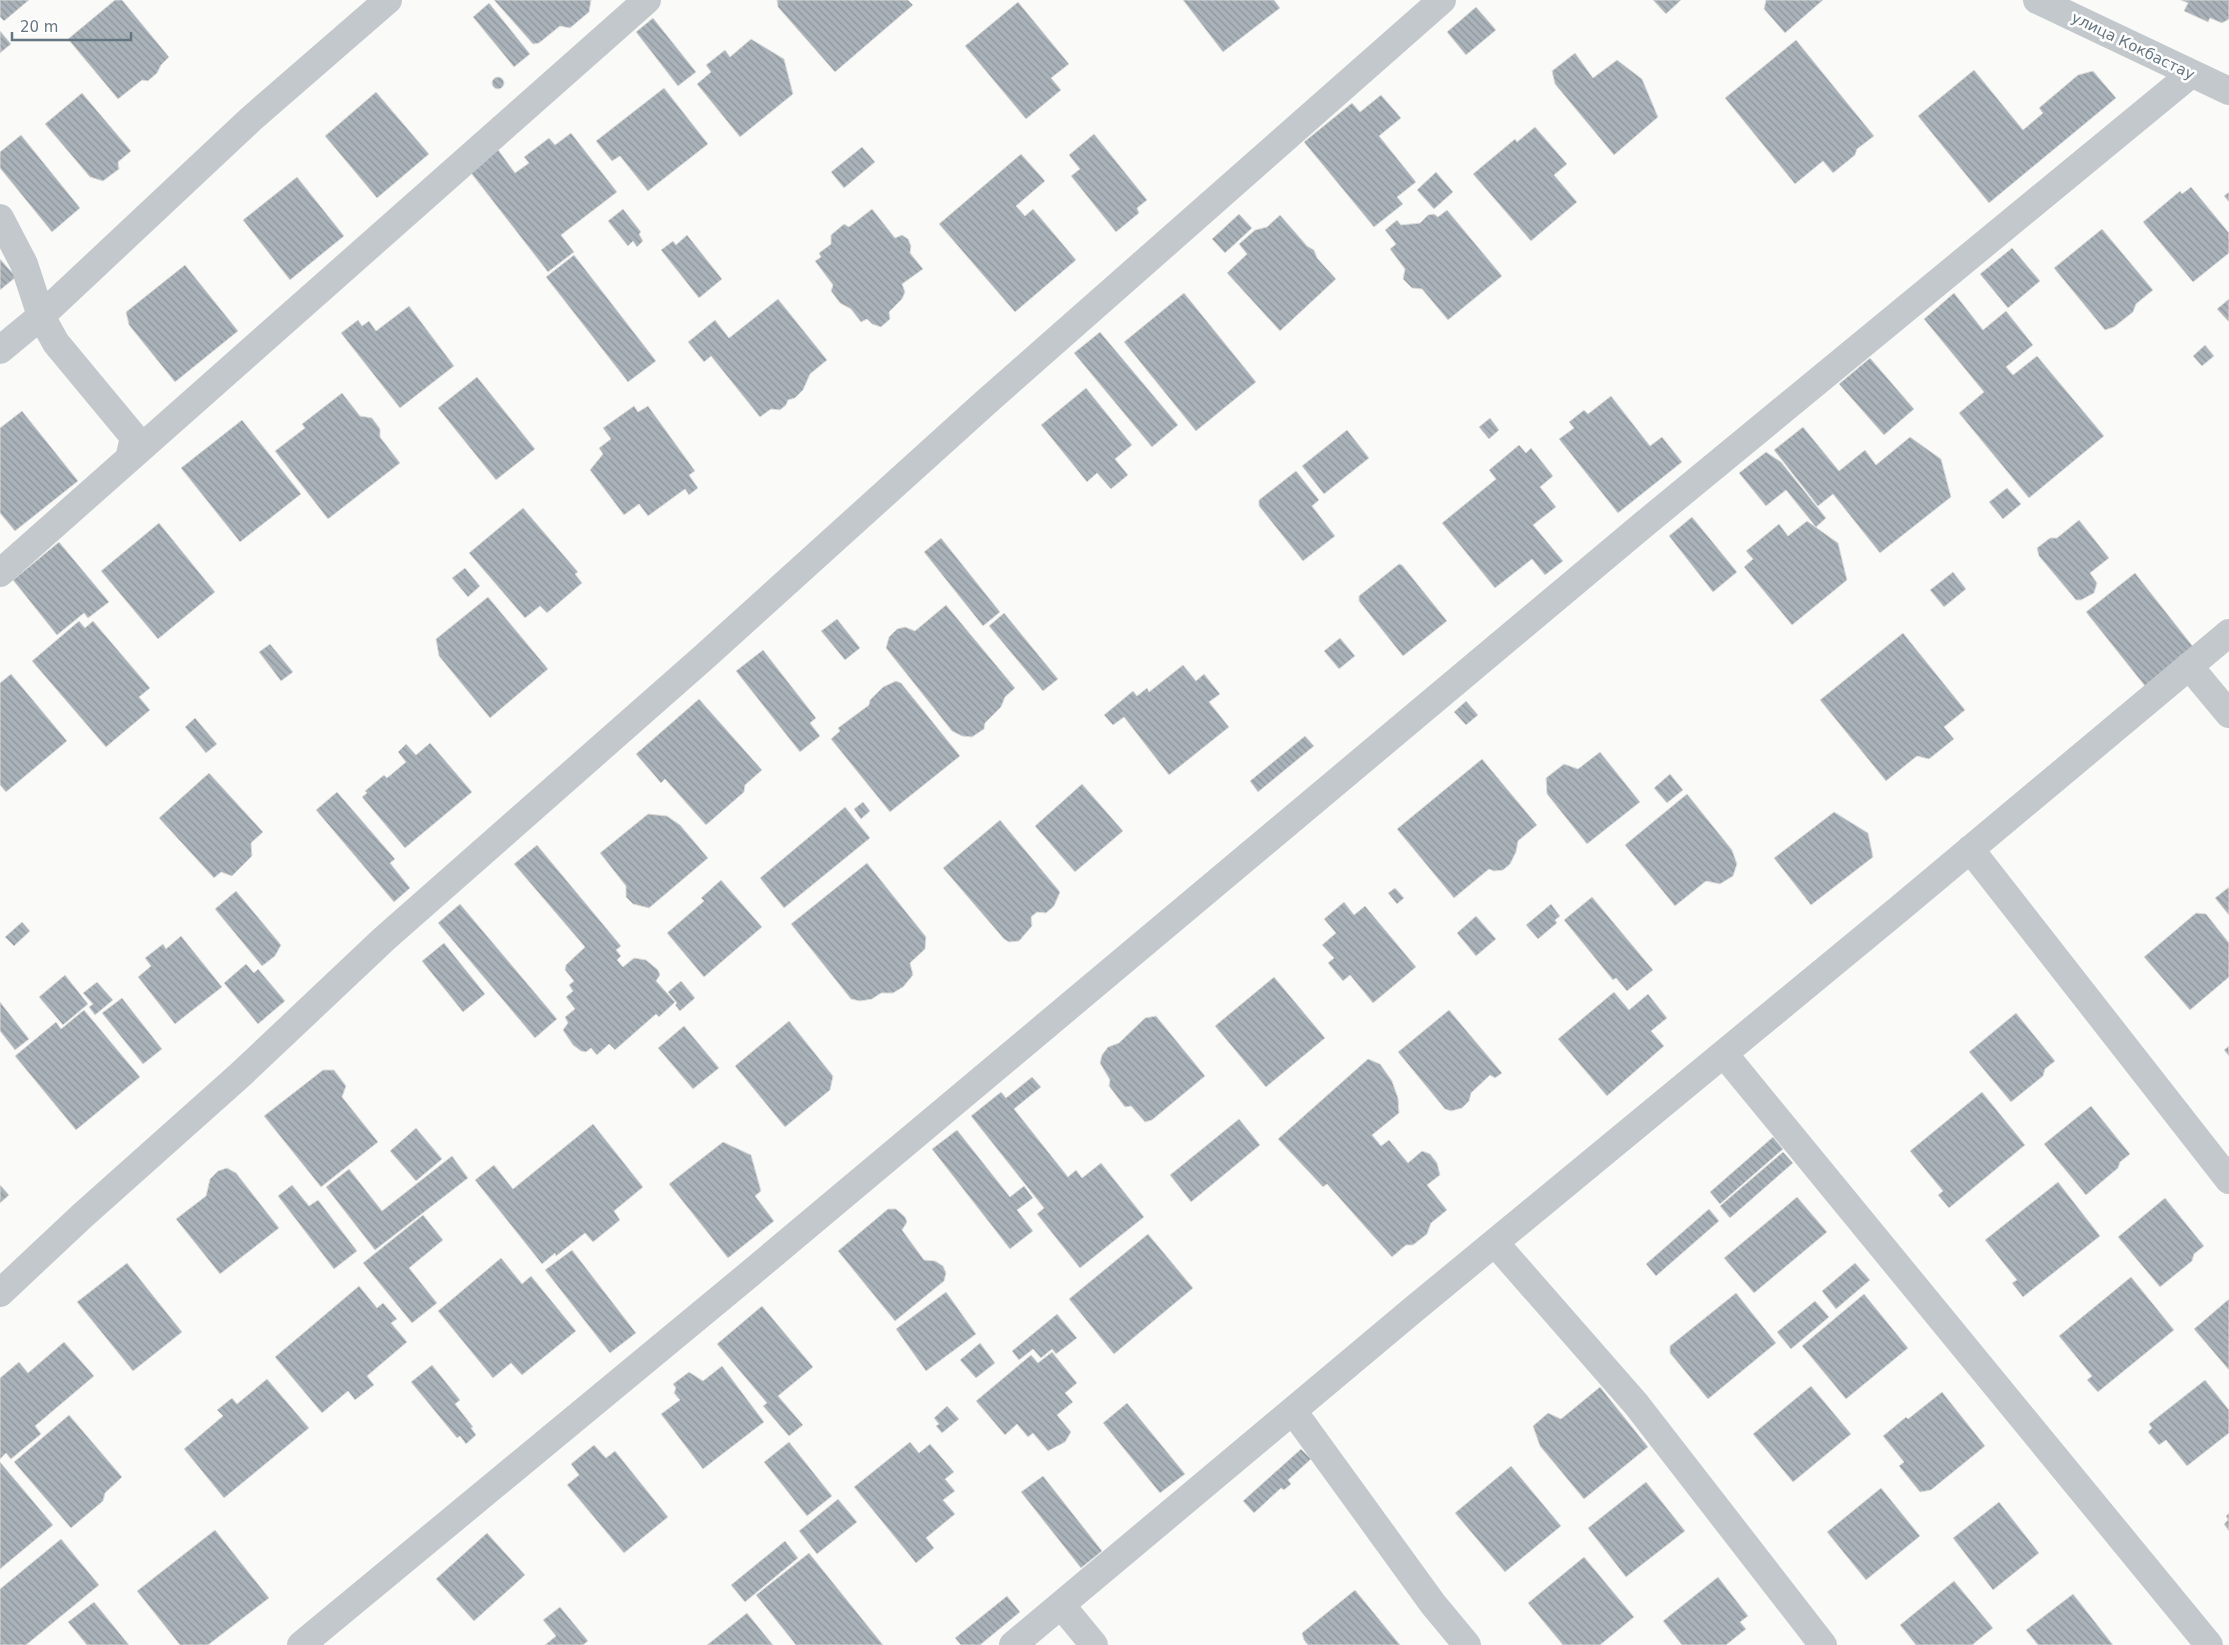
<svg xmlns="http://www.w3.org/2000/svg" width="2229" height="1645" font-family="'DejaVu Sans',sans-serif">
<defs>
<pattern id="building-back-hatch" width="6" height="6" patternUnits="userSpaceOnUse" patternTransform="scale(1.25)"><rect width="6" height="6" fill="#aab3b9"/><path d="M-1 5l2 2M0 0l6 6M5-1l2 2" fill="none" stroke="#8e969c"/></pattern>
</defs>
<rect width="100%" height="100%" fill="#fafaf8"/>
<!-- building -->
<path fill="url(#building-back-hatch)" stroke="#dcdcda" d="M0,0h29l-25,21 -4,-4z
M115,0h7l47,57 -8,8 -4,8 -9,8 -6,-1 -24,19 -50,-60z
M494,0h97l-2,12 -19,16 -10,-2 -21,17 -6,1z
M777,0h131l5,5 -78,67 -57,-65z
M1183,0h91l6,8 -57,44z
M1653,0h28l-15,14z
M1766,0h57l-38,33 -21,-24z
M2181,0h48v19l-7,4 -12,-5 -2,4 -24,-11 4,-8z
M1018,2l51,62 -18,14 10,12 -35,29 -61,-73z
M489,3l41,51 -16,13 -41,-50z
M1476,7l20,23 -30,25 -19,-23z
M653,18l43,54 -18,14 -42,-54z
M0,31l11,13 -11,9z
M751,39l33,20 9,35 -53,43 -43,-53 14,-12 -5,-7 19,-15 5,7z
M1796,40l78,96 -17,13 -2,6 -22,18 -10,-12 -28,23 -70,-86z
M1575,53l18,25 24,-18 25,19 16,38 -44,38 -59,-71 -3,-13z
M1974,70l49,60 20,-17 -4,-5 39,-33 15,-4 23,27 -127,105 -71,-87z
M492 83a6 6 0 1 1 12 0a6 6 0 1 1-12 0Z
M664,88l44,56 -60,47 -28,-35 -8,5 -16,-20z
M376,92l53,62 -52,44 -52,-62z
M82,93l49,58 -13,11 1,7 -16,12 -13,-4 -45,-53z
M1381,95l20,23 -22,18 37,46 -19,15 6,7 -29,23 -70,-85 48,-39 8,9z
M1535,127l32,37 -13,11 23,27 -46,39 -58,-67 42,-35 2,3z
M571,133l46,59 -56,43 13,17 -26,20 -80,-103 28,-22 19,26 14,-10 -5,-6 25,-19 6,7z
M1094,134l53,66 -10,8 2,5 -23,19 -45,-56 9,-7 -11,-14z
M21,135l59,73 -28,24 -52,-64v-16z
M862,147l13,15 -31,26 -13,-16z
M1021,154l24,27 -29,25 9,10 8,-7 43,51 -61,52 -76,-88z
M1436,172l17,20 -19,17 -17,-19z
M297,177l47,59 -54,44 -47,-60z
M2191,187l38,46v20l-36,29 -50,-60 37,-31 2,3z
M2229,192v10l-5,-6z
M623,209l18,23 -2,2 4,7 -6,6 -4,-6 -5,5 -20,-25z
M872,209l23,29 7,-3 6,4 3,7 -1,7 13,16 -21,15 3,8 -3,7 -13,13 1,7 -9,8 -9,-3 -5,-5 -6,3 -10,-13 -11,-6 -9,-12 2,-6 -18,-24 6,-4 -2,-4 12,-9v-9l13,-11 5,3z
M1447,210l55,66 -54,44 -26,-31 -10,-1 -9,-9 2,-10 -15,-20 6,-5 -11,-14 12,-10 4,5 19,-2 8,-8 6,-1 4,3z
M1239,214l13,14 -27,25 -13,-14z
M1280,215l27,31 7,4 3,8 19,21 -56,52 -53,-58 20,-19 -8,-10 16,-14 12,-3z
M2102,229l51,61 -17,14 -3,8 -19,15 -9,3 -51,-62z
M687,235l35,44 -23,19 -38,-48 12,-9 3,4z
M2012,248l28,33 -32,27 -28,-34z
M574,255l82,106 -28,21 -82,-105z
M0,259l16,18 -16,13z
M185,265l53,66 -63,51 -46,-57 -3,-13z
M1184,293l72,89 -60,49 -72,-89z
M1954,293l29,37 23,-19 27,34 -27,22 7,8 24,-19 67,80 -75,62 -70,-85 25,-21 -60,-73z
M778,299l49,61 -17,14 -7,16 -8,8 -7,2 -2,5 -6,5 -9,-1 -11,8 -49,-61 -7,6 -16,-20 27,-22 14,18z
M2229,299v23l-12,-13z
M409,306l45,60 -54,42 -59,-75 17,-13 4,6 7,-5 7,10z
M1100,332l78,93 -26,22 -78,-94z
M2205,345l9,11 -12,10 -9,-10z
M1870,358l44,51 -30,26 -45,-51z
M477,377l58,72 -39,31 -58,-72z
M1086,388l46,57 -17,14 13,16 -17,14 -14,-16 -10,9 -46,-57z
M342,393l18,23 12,2 8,11v8l20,26 -72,56 -53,-68 30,-23 -3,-4z
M1611,396l39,50 12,-9 20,25 -64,51 -59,-74 15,-11 -5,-6 15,-12 4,4z
M634,406l4,6 10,-6 47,65 -6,4 9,13 -9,7 -4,-6 -37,27 -9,-12 -15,11 -34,-45 13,-16 -4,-6 12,-9 -8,-11z
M22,411l56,70 -63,50 -15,-18v-85z
M1490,418l9,12 -10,9 -10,-12z
M242,420l59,74 -61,48 -59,-74z
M1803,427l36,44 26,-21 11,15 34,-28 31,22 10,38 -71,56 -47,-59 -15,12 -44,-56z
M1347,430l22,28 -45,36 -22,-28z
M1519,445l7,8 5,-5 22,28 -13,11 16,20 -23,18 30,36 -18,14 -13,-16 -37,29 -53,-65 54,-44 -7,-9z
M1766,452l15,10 45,56 -10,9 -30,-37 -20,16 -27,-33z
M1296,471l23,29 -7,6 23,30 -32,25 -44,-55v-6z
M2007,488l14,16 -18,15 -14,-17z
M523,508l55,64 -3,2 7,9 -35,30 -7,-7 -15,12 -56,-65z
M1692,517l45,55 -24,20 -44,-56z
M2079,520l30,38 -19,15 7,10 -3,10 -13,7h-5l-37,-44 -2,-8 13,-10h7z
M1807,521l31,22 9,37 -55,45 -48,-58 9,-8 -7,-8 33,-27 9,12z
M159,523l56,69 -57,47 -57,-68z
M941,538l59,74 -17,14 -59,-74z
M59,542l50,60 -21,16 -4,-5 -27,22 -44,-55z
M1399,564l3,1 45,56 -44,35 -44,-55v-5z
M465,568l15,18 -12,11 -16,-19z
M1953,572l13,17 -22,18 -14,-17z
M2135,573l59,75 -49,38 -59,-74z
M488,597l60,72 -58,49 -51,-62 -3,-17z
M946,605l69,83 -10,9 -4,10 -16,16 -1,6 -12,8 -10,-1 -10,-5 -66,-83 3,-11 8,-8 8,-2 10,4z
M1004,613l54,66 -15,12 -54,-65z
M837,619l23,29 -15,12 -24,-29z
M79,621l6,7 8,-7 57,67 -11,9 11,13 -44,37 -74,-86z
M1903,633l62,77 -21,17 10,12 -25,20 -12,-3 -31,25 -66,-81z
M1340,638l15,18 -16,13 -15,-18z
M270,644l23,28 -12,9 -22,-29z
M763,650l53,68 -6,5 10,13 -20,16 -64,-81z
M1183,665l13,16 8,-7 16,20 -11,8 20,25 -60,48 -45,-58 -11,8 -9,-10 29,-24 4,5 10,-8 2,4z
M11,674l56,67 -61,51 -6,-7v-102z
M896,681l5,2 59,73 -70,56 -59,-73 9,-8 -2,-3 31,-23 1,-5 13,-13z
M699,699l63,71 -17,15 -1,7 -38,33 -41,-46 -4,4 -25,-29z
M1466,701l12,14 -12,10 -12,-13z
M195,718l22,26 -11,9 -21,-26z
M1305,736l9,10 -56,46 -8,-11z
M430,743l42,49 -67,56 -43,-51 5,-4 -2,-2 19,-16 3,3 19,-16 -8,-10 8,-8 10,11z
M1600,752l40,50 -53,42 -40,-50 -1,-16 18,-14 14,5z
M1482,759l55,66 -19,16 -2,11 -6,12 -7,6 -9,1 -5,-2 -35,29 -57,-69z
M209,773l54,59 -12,11 1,13 -20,20 -11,-4 -7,6 -55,-60z
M1670,774l13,16 -16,13 -13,-15z
M1082,784l41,47 -48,41 -40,-46z
M337,792l58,67 -5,4 20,25 -16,14 -78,-92z
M1687,794l45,56 5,14 -4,12 -13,8 -14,-3 -31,25 -50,-61z
M863,802l7,9 -9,8 -7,-10z
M845,807l25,31 -86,70 -24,-30z
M1834,812l34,21 5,24 -62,48 -37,-47z
M648,814l19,2 13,9 28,33 -59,50 -16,-4 -7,-7v-11l-26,-33z
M1000,820l60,72 -6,14 -8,7 -9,-1 -6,5 1,9 -13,15 -10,1 -5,-3 -61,-71z
M537,845l84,101 -5,4 5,6 -4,4 6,7 11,-9 12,2 12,10 2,5 -4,6 19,21 -16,15 -3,-3 -41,36 -6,-6 -12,11 -6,-7 -5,4 -5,-1 -8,-6 -10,-15 5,-7 -3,-6 10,-8 -9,-12 7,-6 -4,-6 5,-4 -9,-11 1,-5 19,-18 -71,-83z
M867,863l59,74 -1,12 -15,14 3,12 -10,12 -10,6h-12l-9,6 -12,2 -9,-2 -60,-75z
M721,880l41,47 -58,50 -37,-44 37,-32 -3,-3z
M2229,887v28l-14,-17z
M1395,888l9,10 -7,6 -9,-11z
M236,891l45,54 -6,11 -13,10 -47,-57z
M1592,897l61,73 -26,21 -11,-13 -3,2 -49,-60z
M1344,902l10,13 11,-9 51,61 -43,36 -23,-28 -7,6 -15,-18 6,-5 -12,-13 14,-12 -12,-14z
M460,904l97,115 -22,19 -97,-115z
M1551,904l9,12 -5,4 2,3 -19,16 -12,-14z
M2196,913l10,1 23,29v34l-39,33 -46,-53z
M1476,916l20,23 -20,17 -19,-23z
M22,922l8,9 -16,15 -9,-9z
M181,936l41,51 -47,37 -37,-47 13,-11 -6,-8 18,-14 3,5z
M444,943l41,51 -22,18 -41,-51z
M246,964l8,9 4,-4 27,32 -27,23 -34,-41z
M65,975l23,29 -25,21 -24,-28z
M1274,977l51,61 -59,49 -51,-61z
M681,981l14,17 -15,13 -5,-6 2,-2 -9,-11z
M97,982l16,18 -18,15 -6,-8 4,-3 -10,-11z
M1614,992l15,18 19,-16 19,24 -16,13 13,15 -57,50 -49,-57z
M122,998l40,51 -19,15 -41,-51z
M0,1002l29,37 -14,11 -15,-19z
M84,1010l56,67 -64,53 -61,-74 41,-34 5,7z
M1449,1010l53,63 -7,5 -5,-3 -19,18 -2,8 -7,7 -11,3 -6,-2 -47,-57z
M2016,1013l39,48 -10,8 -2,7 -32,26 -42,-50z
M1156,1016l49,60 -53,44 -7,2 -14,-16 -6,1 -16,-21 1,-6 -10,-17 2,-8 6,-8 11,-4 26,-25z
M789,1021l44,55 -3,14 -45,37 -50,-61z
M684,1026l35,42 -26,21 -35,-41z
M2229,1046v10l-5,-6z
M1368,1059l12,5 12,17 6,17 1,15 -27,22 9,11 8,-6 19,23 14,-12 8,3 7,9 3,12 -13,10 20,25 -16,13 -4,11 -14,11h-7l-14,12 -65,-73 -4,3 -45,-48z
M323,1070h11l12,16 -4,11 36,45 -57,45 -57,-71z
M1032,1077l9,10 -27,22 54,68 8,-7 6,8 19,-15 43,54 -64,51 -43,-54 7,-6 -73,-92 30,-24 5,6z
M1982,1092l43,53 -76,63 -11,-13 5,-4 -33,-40z
M2091,1106l39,48 -10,8 -2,6 -32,27 -42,-51z
M1239,1119l21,26 -69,57 -21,-27z
M593,1124l50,63 -29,24 6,9 -27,22 -8,-9 -29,23 -1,-3 -13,11 -67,-84 19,-15 19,24z
M416,1128l26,31 -26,22 -26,-30z
M957,1130l53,67 14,-11 9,12 -16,12 16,21 -23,18 -78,-100z
M1773,1137l10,12 -63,55 -10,-12z
M723,1142l28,13 10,36 -6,5 19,25 -46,37 -59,-74z
M1783,1152l10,11 -63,55 -10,-12z
M452,1156l16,22 -93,72 -49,-63 23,-18 33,42z
M227,1168l9,5 43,55 -59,46 -44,-55 30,-23 4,-17 8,-8z
M2058,1182l42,54 -77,61 -11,-14 5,-3 -32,-40z
M0,1185l9,10 -9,8z
M292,1185l17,21 9,-6 39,51 -23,18 -56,-73z
M1797,1197l30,35 -73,61 -30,-35z
M2165,1198l39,48 -10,8 -2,7 -32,26 -42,-50z
M888,1209h8l9,8 2,5 -5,8 22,30 11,1 8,5 3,7 -2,8 -49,40 -57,-70z
M1709,1209l10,12 -63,55 -10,-12z
M423,1215l20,25 -34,28 28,35 -25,20 -49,-60z
M1148,1234l45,54 -79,66 -45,-55z
M572,1250l64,83 -26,20 -65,-83z
M501,1258l21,26 9,-8 45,55 -54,44 -11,-12 -18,15 -55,-67z
M127,1263l55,69 -49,39 -56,-69z
M1855,1263l15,17 -34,29 -14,-18z
M2131,1277l43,53 -76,62 -11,-12 5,-4 -33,-40z
M359,1286l18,22 6,-5 14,16 -6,4 16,19 -40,34 7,9 -19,15 -7,-9 -26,22 -47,-56z
M946,1292l30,42 -50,37 -30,-42z
M1736,1293l40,50 -68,56 -38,-46v-7z
M1864,1294l44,54 -62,51 -44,-53z
M2229,1299v71l-35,-41z
M1815,1301l14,16 -38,32 -14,-17z
M762,1306l51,61 -35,29 25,29 -14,11 -26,-30 4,-3 -50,-59z
M1057,1314l20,24 -21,16 -4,-5 -11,9 -8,-9 -14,11 -7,-9z
M64,1342l30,34 -59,50 6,8 -30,25 -5,-6 -6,6v-81l19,-16 9,11z
M980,1343l15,20 -19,15 -16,-18z
M1052,1352l25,31 -12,10 8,9 -16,13 14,17 -6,10 -17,9 -15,-18 -5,4 -11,-13 -12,11 -29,-34 55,-46 7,8z
M432,1365l28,35 -5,4 18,23 -2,1 5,7 -10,9 -6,-8 -3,2 -46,-56z
M722,1366l42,56 -61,47 -42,-55 19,-14 -6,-7 2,-5 -3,-4 16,-12 14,9z
M267,1379l42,49 -85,70 -40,-49 39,-33 -6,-6 15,-12 5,6z
M2205,1380l24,30v23l-42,33 -21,-26 -7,5 -11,-13 4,-4 -3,-4z
M1811,1386l40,48 -58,48 -40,-48z
M1600,1387l48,60 -64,52 -44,-53 -7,-20 15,-13 13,6z
M1942,1392l43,54 -54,44 -11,2 -21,-26 5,-4 -21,-26 23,-19 2,2z
M1127,1403l58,71 -25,19 -57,-70z
M947,1406l12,13 -17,14 -6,-7 3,-2 -5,-6z
M69,1415l53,62 -17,16 -2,8 -32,27 -57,-66z
M789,1442l43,54 -25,20 -43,-54z
M910,1442l9,11 11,-9 24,28 -9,7 10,12 -12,9 12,14 -29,24 8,10 -18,15 -62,-76z
M594,1445l12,13 9,-7 53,66 -44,36 -57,-68 12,-10 -8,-11z
M1301,1449l10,10 -23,21 3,4 -7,6 -3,-2 -27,25 -11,-12z
M0,1462l53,63 -53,44z
M1511,1466l50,60 -56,46 -50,-59z
M1043,1476l59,75 -21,17 -60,-76z
M1646,1482l39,49 -59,46 -38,-49z
M1881,1488l39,48 -54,44 -39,-48z
M838,1499l19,23 -40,32 -18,-23z
M1999,1502l40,51 -46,37 -40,-52z
M2229,1513v18l-5,-7 4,-4 -2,-4z
M215,1530l54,68 -61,47h-28l-43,-54z
M487,1533l38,42 -51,46 -38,-42z
M61,1539l38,46 -73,60h-26v-56z
M785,1541l13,17 -53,44 -14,-17z
M809,1553l74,92h-87l-40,-50z
M1584,1557l50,60 -34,28h-37l-35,-42z
M1718,1577l30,39 -8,6 6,7 -20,16h-44l-19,-24z
M1954,1581l39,47 -21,17h-56l-16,-20z
M1355,1590l45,55h-92l-4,-5 -2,-7z
M2073,1594l40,51h-75l-12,-15z
M1007,1596l13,16 -40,33h-19l-6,-7z
M94,1602l35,43h-42l-19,-23z
M560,1607l28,34 -5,4h-38l11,-9 -13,-16z
M747,1613l26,32h-66z"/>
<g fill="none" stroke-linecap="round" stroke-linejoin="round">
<!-- minor -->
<path stroke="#c3c8cc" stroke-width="28" d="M2037,0l192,91
M0,218l24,46 17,52 15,27 78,94 -5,22
M0,350l41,-34 210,-197 137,-119
M0,573l647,-573
M2189,666l40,48
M1970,849l259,331
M1724,1054l485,591
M1495,1243l141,161 187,241
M0,1293l82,-77 158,-141 144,-136 319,-281 282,-255 457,-403
M1293,1411l140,193 34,41
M1061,1605l33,40
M301,1645l445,-368 897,-752 548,-451
M1013,1645l401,-336 485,-400 330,-276"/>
</g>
<g text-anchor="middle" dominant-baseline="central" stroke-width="5" stroke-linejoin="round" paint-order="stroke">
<!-- street labels -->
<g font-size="15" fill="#657683" stroke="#fff">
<text transform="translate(2133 46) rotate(26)">улица Кокбастау</text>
</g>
</g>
<!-- scale -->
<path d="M12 32v8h119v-8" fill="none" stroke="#657683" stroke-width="2.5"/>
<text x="20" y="32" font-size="15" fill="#657683" stroke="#ffffff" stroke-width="4" paint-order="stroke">20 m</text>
</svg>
